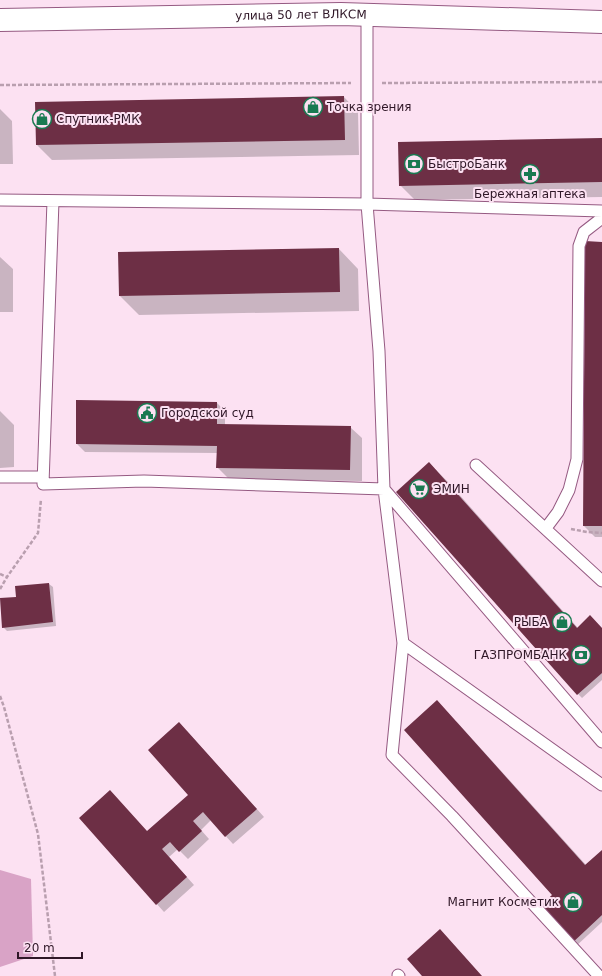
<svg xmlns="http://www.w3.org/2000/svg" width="602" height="976" font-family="'DejaVu Sans',sans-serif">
<rect width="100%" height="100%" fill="#fce1f2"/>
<!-- green -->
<path fill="#d9a3c6" d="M0,870l31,9 2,77 -33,11z"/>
<!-- shadow -->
<path fill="#0003" d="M344,97l14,15 1,43 -307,5 -15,-15 -1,-42z
M0,109l12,12 1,43h-13z
M602,139v58l-187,3 -15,-15z
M602,243v294h-7l-11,-11z
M339,249l19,20 1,42 -220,4 -19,-19z
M0,257l13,12v43h-13z
M217,403l8,8v14l125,2 12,11v43l-133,-2 -12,-12 1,-14 -133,-1 -8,-8z
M0,411l14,14v42l-14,1z
M429,463l20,20 129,145 24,1v51l-20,18 -4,-4z
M49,584l4,3 3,39 -49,5 -4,-4z
M456,721l131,145 15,-14v70l-28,26 -20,-53z
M187,731l77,86 -31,27 -22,-24 -10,10 8,9 -21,20 -10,-10 -9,8 25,28 -30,27 -84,-94 67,14 42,-37z"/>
<!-- building -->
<path fill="#6d2f45" d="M344,96l1,44 -309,5 -1,-43z
M602,138v44l-203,4 -1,-44z
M585,241l17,1v284h-19z
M339,248l1,44 -221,4 -1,-44z
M76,400l141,2v22l134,2 -1,44 -134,-2 1,-22 -141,-2z
M429,462l148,166 13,-13 12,13v45l-25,22 -181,-203z
M49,583l4,39 -51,6 -2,-30 16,-1 -1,-11z
M437,700l148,165 17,-15v65l-32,30 -33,-36 15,-14 -148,-165z
M179,722l78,87 -32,28 -22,-25 -10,9 9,10 -23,21 -9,-10 -8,7 25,28 -31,28 -77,-87 31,-28 37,41 41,-36 -40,-45z
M440,929l42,47h-60l-15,-17z"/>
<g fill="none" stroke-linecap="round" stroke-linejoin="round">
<defs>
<path id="service" d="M0,200l367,4 235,7
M53,201l-10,283 101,-3 240,8 -5,-138 -12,-147v-190
M476,465l126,116
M0,477h43
M384,489l19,154 199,142
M384,489l218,253
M546,528l12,-16 11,-22 8,-31 2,-213 5,-14 18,-14
M403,643l-11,112 60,61 147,160
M398,975l1,1"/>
<g id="tertiary">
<path id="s1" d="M0,20l341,-6 261,8"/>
</g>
</defs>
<!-- service casing -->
<use href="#service" stroke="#955a82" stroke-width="13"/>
<!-- tertiary casing -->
<use href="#tertiary" stroke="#955a82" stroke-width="24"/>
<!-- path -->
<path stroke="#b99faf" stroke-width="2.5" stroke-dasharray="4 2" stroke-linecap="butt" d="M382,83l220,-1
M0,85l351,-2
M571,529l16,3 15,1
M0,574l7,3
M0,589l7,-12 31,-44 3,-34
M0,696l4,11 34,127 17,142"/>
<!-- service -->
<use href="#service" stroke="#fff" stroke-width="11"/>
<!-- tertiary -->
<use href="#tertiary" stroke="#fff" stroke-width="22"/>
</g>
<!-- icons -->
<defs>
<symbol id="shop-ring" viewBox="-11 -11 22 22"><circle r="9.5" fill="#fce1f2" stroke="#197a51" stroke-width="1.5"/><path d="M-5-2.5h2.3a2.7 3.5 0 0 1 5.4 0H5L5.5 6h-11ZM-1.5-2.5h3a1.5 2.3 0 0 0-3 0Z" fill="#197a51"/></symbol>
<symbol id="bank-ring" viewBox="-11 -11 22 22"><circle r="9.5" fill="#fce1f2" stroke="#197a51" stroke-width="1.5"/><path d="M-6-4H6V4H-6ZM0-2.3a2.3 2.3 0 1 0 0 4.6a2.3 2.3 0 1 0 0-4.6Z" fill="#197a51"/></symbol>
<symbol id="pharmacy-ring" viewBox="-11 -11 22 22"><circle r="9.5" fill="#fce1f2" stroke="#197a51" stroke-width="1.5"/><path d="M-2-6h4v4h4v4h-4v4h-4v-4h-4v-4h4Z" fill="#197a51"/></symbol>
<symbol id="civic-ring" viewBox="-11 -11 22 22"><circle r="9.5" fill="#fce1f2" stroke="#197a51" stroke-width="1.5"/><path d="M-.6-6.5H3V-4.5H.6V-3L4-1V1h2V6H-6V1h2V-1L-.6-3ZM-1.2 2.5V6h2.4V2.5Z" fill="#197a51"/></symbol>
<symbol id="supermarket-ring" viewBox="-11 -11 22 22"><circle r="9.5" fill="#fce1f2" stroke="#197a51" stroke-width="1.5"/><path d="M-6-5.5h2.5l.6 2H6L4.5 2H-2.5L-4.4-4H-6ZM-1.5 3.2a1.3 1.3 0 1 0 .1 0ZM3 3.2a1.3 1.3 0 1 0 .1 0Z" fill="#197a51"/></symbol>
</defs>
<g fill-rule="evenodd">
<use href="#shop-ring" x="302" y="96" width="22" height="22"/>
<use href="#shop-ring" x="31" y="108" width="22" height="22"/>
<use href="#bank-ring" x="403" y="153" width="22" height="22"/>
<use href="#pharmacy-ring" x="519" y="163" width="22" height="22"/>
<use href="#civic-ring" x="136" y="402" width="22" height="22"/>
<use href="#supermarket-ring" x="408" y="478" width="22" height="22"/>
<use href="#shop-ring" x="551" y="611" width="22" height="22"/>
<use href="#bank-ring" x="570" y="644" width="22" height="22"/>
<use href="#shop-ring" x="562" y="891" width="22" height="22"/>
</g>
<g text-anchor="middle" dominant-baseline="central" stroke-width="4" stroke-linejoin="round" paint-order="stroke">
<!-- street labels -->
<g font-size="12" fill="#2f1727" stroke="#fce1f2">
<text stroke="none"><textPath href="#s1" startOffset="301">улица 50 лет ВЛКСМ</textPath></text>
</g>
<!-- poi labels -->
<g font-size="12" fill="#2f1727" stroke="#fce1f2" text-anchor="start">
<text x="327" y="107">Точка зрения</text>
<text x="56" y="119">Спутник-РМК</text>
<text x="428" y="164">БыстроБанк</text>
<text x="530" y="194" text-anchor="middle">Бережная аптека</text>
<text x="161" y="413">Городской суд</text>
<text x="433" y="489">ЭМИН</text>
<text x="548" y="622" text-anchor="end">РЫБА</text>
<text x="567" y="655" text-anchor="end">ГАЗПРОМБАНК</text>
<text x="559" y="902" text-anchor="end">Магнит Косметик</text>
</g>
</g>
<!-- scale -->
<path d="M18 952v6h64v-6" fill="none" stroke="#2f1727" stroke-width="2"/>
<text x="24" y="952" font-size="12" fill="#2f1727" stroke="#fce1f2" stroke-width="3" paint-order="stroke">20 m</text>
</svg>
